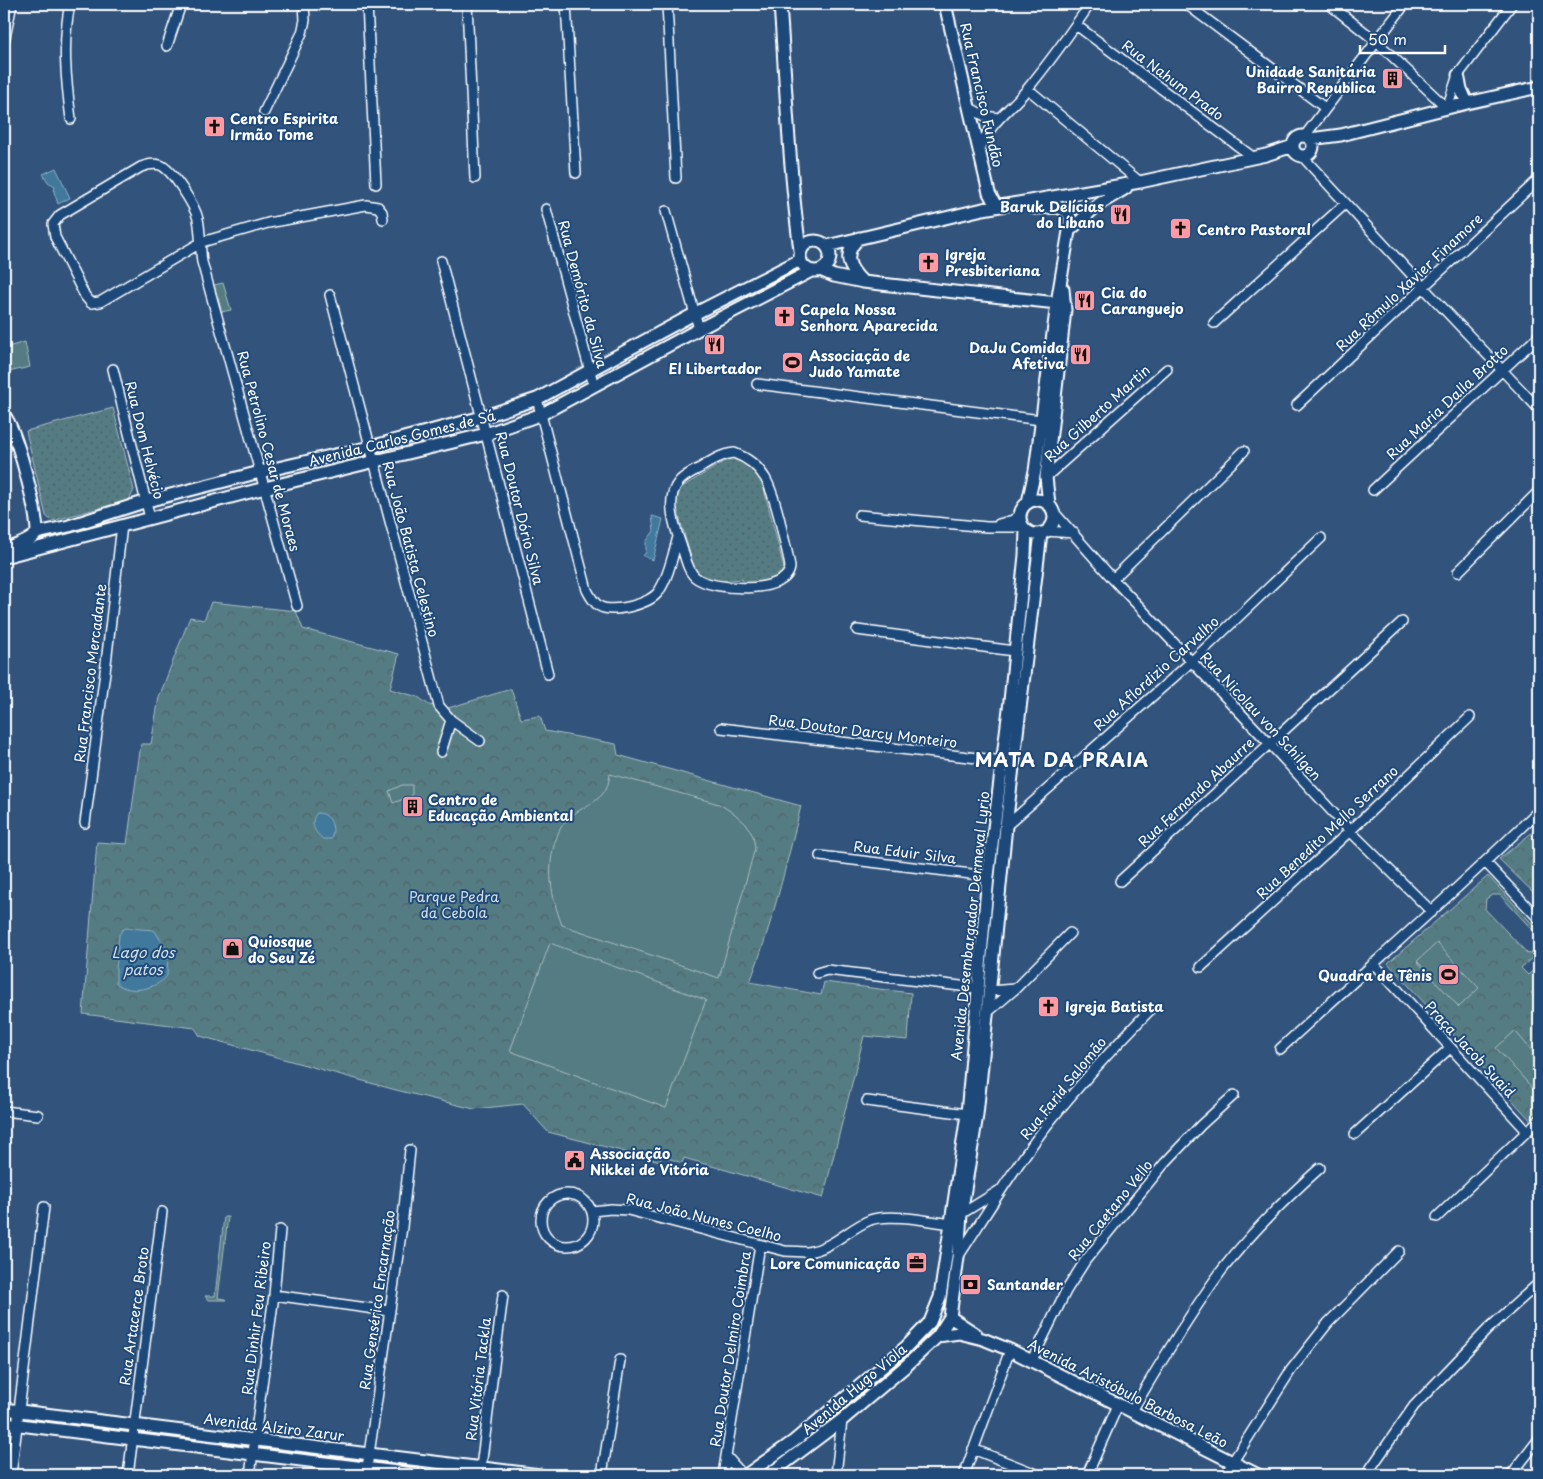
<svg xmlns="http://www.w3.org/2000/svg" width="1543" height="1479" font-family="'Playpen Sans',sans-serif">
<defs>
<pattern id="grass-dots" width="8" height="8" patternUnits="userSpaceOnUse" patternTransform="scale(1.25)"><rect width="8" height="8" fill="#547c83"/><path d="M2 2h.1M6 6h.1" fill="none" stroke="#506468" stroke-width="1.8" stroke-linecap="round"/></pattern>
<pattern id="park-crowns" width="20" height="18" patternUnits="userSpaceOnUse" patternTransform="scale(1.25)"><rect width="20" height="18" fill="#547c83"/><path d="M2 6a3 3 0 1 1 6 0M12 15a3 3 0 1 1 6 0" fill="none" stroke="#506468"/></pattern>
</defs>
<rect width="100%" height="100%" fill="#32547c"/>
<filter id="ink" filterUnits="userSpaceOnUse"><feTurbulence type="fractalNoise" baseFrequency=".02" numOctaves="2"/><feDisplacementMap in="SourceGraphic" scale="10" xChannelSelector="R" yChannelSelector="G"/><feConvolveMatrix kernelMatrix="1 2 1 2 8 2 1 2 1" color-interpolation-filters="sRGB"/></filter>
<g filter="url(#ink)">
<!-- grass -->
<path fill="url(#grass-dots)" stroke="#aabec1" d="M113,408l21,82 -5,10 -77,21 -6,-5 -20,-85z
M735,455l26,22 24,95 -3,6 -38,9 -2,-8 -27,3 -19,-7 -22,-76 3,-9z"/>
<!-- park -->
<path fill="url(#park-crowns)" stroke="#aabec1" d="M211,602l85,9 7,18 96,25 -9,35 28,8 11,8 19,3 63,-19 10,30 19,-3 5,15 71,13 2,11 183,51c-15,60 -29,119 -51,176l71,13 3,-13 87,11 -3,47 -44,-4 -41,162 -139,-40 -2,5 -20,-7 -2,5 -112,-29 -25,-28 -49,5 -78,-19 -196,-54 -5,-8 -112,-14 14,-172 30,2 14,-100h10l8,-47 31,-80 14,3z
M1539,827v71l-40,-39z
M1488,876l51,55v6l-39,-42h-8l-6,4 -1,10 43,45 11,-4v14l-6,-7 -12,11 7,7 11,-10v20l-8,8 8,10v113l-7,6 -144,-159z"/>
<!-- garden -->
<path fill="#547c83" stroke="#aabec1" d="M223,283l8,27 -10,2 -7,-27z
M25,342l5,25 -26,6v-25z
M610,774l109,30 16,10 11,10 7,12 2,12 -36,130 -157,-53c-11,-29 -16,-57 -6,-86 2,-6 5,-13 9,-17 18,-20 42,-17 45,-48z
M402,785h10v11l-19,7 -4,-12z
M550,943l156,57 -40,108 -156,-57z
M1437,943l42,45 -20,19 -42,-46z
M1515,1031l24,28v30l-3,3 -40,-44z
M224,1217h4l-10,81 8,1 1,1h-19l-3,-4h10z"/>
<!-- water -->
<path fill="#41799c" stroke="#8dafc4" d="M56,168l14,30 -12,6 -4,-12 1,-6 -7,-4 -5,-8z
M652,516l11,3 -10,41 -10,-4 3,-4v-10l8,-11z
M317,813c14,0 19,15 14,26h-8c-9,-7 -14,-17 -6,-26z
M126,928l28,2 14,21 -1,25c-11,13 -37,19 -51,7v-14l3,-34 3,-5z"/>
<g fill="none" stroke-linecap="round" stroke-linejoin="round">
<defs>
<path id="minor" d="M70,4c-8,38 -4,77 1,115
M367,4l9,180
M467,4l8,174
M566,4l10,169
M667,4l9,174
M1186,4l139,104
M1329,4l47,37 71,67
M1076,25l178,133
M4,42l8,-38
M167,46l14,-42
M1028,89l112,93
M970,108l15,8 13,2
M1447,108l11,-33 54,-71
M264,112l38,-79 3,-13 -1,-16
M1304,137l101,-133
M979,149c14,-31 31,-38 50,-62 22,-27 42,-55 61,-83
M1302,156l121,131 116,122
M546,209l48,177
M666,211l33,118
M441,261l107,413
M330,295l109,411 12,14 29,21
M1214,323l131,-119
M113,369l37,149
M757,384l284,36
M537,399l50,191c3,6 6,12 12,16 13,8 52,-2 60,-15 10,-15 14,-37 19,-54
M1297,405l242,-226
M734,453c33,12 38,38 46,68 3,16 8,31 10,46 -2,28 -79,24 -95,10 -8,-7 -10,-22 -14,-32 -6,-17 -16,-46 -3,-62 5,-7 14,-11 22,-15 11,-7 22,-14 34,-15z
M1046,477l121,-108
M1373,490l166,-154
M1053,511l60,68 156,164 81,88 82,81
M859,515l128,12h36
M999,524l14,-4 7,-5
M1046,531l28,2
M1458,572l81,-81
M1113,579l131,-128
M297,606l-95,-344c-2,-14 -1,-29 -4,-43 -3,-13 -26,-50 -38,-54 -7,-2 -13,0 -19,2l-81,48 -7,9 2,13 30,59 6,7 9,-1 102,-60 66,-19 98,-18 12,2 4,5 1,7
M857,630l157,21
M1538,655l1,-2
M721,728l282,33
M441,752l10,-32
M85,823l20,-151 17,-147
M1006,826l185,-164 130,-124
M820,856l168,20
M1486,863l53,56
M1120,881l282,-259
M1373,963l154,168
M1201,967l149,-136 120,-114
M817,973l10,-3 150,18
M989,991l26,-2
M988,1012l27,-23 55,-56
M1280,1049c86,-80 175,-156 259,-239
M867,1101l100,13
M4,1111l34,4
M1355,1134l95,-86
M541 1220a26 26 0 1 1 52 0a26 26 0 1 1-52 0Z
M592,1211l19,-2 17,1 157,41c8,0 16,1 23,1 25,-4 40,-23 62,-32 19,-7 59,1 81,4
M961,1214l39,-24
M1437,1217l102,-97
M958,1257c30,-46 59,-94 93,-137 31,-39 65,-75 100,-111
M274,1295l115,16
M1032,1360l34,-69 19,-30 79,-97 37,-39 33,-30
M1132,1411c28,-48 57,-96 90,-141 29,-37 63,-71 98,-102
M973,1449l66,26
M727,1457l16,18
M11,1475l33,-268
M128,1475l34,-263
M250,1475l24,-180 6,-65
M366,1475l36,-248 8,-77
M480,1475l23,-180
M602,1475l18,-115
M723,1475l37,-230
M836,1475l6,-55
M964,1475l46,-125
M1087,1475l31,-70
M1226,1475l6,-12 59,-93 37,-47 71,-72
M1366,1475l48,-69 74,-77 51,-46
M1511,1475l28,-36"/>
<path id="tertiary" d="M780,4c6,82 9,165 20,246
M945,4l44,189 7,13
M1458,75l3,14 6,14
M1293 146a10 10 0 1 1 20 0a10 10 0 1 1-20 0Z
M1310,139l31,-4 126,-32 72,-16
M1069,231l30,-27 27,-16
M859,238c-17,16 -11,30 4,44
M800 256a15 15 0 1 1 30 0a15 15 0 1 1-30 0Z
M827,246l156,-37 157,-27 126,-27 27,-9
M820,270l14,6 29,6 194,21
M4,415c13,16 33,96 33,118
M1020 517a17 17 0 1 1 34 0a17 17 0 1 1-34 0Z
M1028,502l7,-31 22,-168 12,-72 1,-13 -2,-6 -10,-5 -24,1
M1049,504l-3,-27 19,-167 -2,-21
M4,550c11,-4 26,-8 33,-17l32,-7 78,-25 113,-29 110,-25 112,-30 55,-18 157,-85 106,-54
M4,557l261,-69 221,-54 56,-20 157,-85 112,-58
M950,1317l26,17
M938,1336l21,-3 24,6 27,11 248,125
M4,1409l536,66
M4,1423l417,52
M746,1475l48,-34 112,-94 24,-25 10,-25 27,-183 21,-238 22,-175 15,-146 1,-25
M769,1475l73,-55 65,-55 31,-29 12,-19 8,-60 3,-43 16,-99 29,-289 35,-293"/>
</defs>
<!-- minor casing -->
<use href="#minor" stroke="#fff" stroke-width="12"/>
<!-- tertiary casing -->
<use href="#tertiary" stroke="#fff" stroke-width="15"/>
<!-- minor -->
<use href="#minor" stroke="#1f4a7a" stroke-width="9"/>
<!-- tertiary -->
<use href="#tertiary" stroke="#1f4a7a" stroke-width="11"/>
</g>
</g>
<!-- icons -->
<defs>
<symbol id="building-square" viewBox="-11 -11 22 22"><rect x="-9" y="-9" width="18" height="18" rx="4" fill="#ff9aa2" stroke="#1f4a7a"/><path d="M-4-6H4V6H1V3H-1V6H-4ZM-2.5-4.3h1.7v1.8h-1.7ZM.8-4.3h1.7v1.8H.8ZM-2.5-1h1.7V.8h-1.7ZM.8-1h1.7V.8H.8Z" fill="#111"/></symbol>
<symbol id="church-square" viewBox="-11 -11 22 22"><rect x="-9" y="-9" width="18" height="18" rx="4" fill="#ff9aa2" stroke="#1f4a7a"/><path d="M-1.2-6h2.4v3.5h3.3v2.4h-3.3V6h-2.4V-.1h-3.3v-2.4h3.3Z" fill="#111"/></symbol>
<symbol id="restaurant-square" viewBox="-11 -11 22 22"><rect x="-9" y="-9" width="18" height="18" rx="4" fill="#ff9aa2" stroke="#1f4a7a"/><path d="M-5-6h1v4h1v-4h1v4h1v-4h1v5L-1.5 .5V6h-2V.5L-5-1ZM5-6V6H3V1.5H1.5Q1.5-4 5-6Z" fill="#111"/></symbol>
<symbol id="stadium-square" viewBox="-11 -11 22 22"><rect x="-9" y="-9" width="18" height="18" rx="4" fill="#ff9aa2" stroke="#1f4a7a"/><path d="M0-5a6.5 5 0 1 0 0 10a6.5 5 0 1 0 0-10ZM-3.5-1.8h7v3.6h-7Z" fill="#111"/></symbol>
<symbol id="shop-square" viewBox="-11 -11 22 22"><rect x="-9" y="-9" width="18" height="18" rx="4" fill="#ff9aa2" stroke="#1f4a7a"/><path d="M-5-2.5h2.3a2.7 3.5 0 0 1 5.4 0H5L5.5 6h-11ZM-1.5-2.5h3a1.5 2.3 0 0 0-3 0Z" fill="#111"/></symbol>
<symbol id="civic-square" viewBox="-11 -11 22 22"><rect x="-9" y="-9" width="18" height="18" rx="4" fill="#ff9aa2" stroke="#1f4a7a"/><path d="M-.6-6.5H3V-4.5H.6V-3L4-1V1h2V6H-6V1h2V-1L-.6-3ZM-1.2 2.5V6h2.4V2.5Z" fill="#111"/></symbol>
<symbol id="office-square" viewBox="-11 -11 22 22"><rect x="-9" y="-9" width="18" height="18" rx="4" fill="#ff9aa2" stroke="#1f4a7a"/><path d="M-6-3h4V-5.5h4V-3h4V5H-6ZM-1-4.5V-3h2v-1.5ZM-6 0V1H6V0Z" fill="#111"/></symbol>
<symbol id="bank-square" viewBox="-11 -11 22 22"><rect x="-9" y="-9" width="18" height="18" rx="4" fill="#ff9aa2" stroke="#1f4a7a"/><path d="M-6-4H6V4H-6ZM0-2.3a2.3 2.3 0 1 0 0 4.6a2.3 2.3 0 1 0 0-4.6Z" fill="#111"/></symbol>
</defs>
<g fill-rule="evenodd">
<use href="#building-square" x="1380" y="66" width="25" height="25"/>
<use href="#church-square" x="202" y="114" width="25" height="25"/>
<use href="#restaurant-square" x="1108" y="202" width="25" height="25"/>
<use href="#church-square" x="1168" y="216" width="25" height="25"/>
<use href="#church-square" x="916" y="250" width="25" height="25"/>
<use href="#restaurant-square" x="1072" y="288" width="25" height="25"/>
<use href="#church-square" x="772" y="304" width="25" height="25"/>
<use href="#restaurant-square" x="702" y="332" width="25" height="25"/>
<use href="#restaurant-square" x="1068" y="342" width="25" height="25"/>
<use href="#stadium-square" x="780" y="350" width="25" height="25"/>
<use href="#building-square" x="400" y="794" width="25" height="25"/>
<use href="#shop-square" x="220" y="936" width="25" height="25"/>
<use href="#stadium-square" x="1436" y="962" width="25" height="25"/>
<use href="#church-square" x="1036" y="994" width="25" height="25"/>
<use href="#civic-square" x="562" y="1148" width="25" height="25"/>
<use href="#office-square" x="904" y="1250" width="25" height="25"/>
<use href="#bank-square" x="958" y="1272" width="25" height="25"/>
</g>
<g text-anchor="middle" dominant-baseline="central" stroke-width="4" stroke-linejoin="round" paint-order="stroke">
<!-- poi labels -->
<g font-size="14" font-weight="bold" fill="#fff" stroke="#1f4a7a" text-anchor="start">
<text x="1376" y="71" text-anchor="end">Unidade Sanitária<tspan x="1376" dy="16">Bairro Republica</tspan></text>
<text x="230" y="118">Centro Espirita<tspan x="230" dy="16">Irmão Tome</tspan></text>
<text x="1104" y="206" text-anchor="end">Baruk Delícias<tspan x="1104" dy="16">do Líbano</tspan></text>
<text x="1197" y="229">Centro Pastoral</text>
<text x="945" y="254">Igreja<tspan x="945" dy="16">Presbiteriana</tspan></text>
<text x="1101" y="292">Cia do<tspan x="1101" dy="16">Caranguejo</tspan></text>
<text x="800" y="309">Capela Nossa<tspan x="800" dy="16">Senhora Aparecida</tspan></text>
<text x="1065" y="347" text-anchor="end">DaJu Comida<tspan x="1065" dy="16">Afetiva</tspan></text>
<text x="809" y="355">Associação de<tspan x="809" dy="16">Judo Yamate</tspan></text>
<text x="715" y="368" text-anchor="middle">El Libertador</text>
<text x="428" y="799">Centro de<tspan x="428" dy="16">Educação Ambiental</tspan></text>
<text x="248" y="941">Quiosque<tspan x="248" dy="16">do Seu Zé</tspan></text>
<text x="1432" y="975" text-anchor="end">Quadra de Tênis</text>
<text x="1065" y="1006">Igreja Batista</text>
<text x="590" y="1153">Associação<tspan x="590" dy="16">Nikkei de Vitória</tspan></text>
<text x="900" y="1263" text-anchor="end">Lore Comunicação</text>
<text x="987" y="1284">Santander</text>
</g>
<!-- street labels -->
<g font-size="14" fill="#fff" stroke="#1f4a7a">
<text transform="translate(1173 80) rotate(37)">Rua Nahum Prado</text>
<text transform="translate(982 95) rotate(77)">Rua Francisco Fundão</text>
<text transform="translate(1409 282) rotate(-43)">Rua Rômulo Xavier Finamore</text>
<text transform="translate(583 294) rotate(75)">Rua Demórito da Silva</text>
<text transform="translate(1447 402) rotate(-43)">Rua Maria Dalla Brotto</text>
<text transform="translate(1097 413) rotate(-42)">Rua Gilberto Martin</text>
<text transform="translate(402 438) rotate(-14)">Avenida Carlos Gomes de Sá</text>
<text transform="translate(145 440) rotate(76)">Rua Dom Helvécio</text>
<text transform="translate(269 451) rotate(75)">Rua Petrolino Cesar de Moraes</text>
<text transform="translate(520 508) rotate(76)">Rua Doutor Dório Silva</text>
<text transform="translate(411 549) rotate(75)">Rua João Batista Celestino</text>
<text transform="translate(90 673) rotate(-83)">Rua Francisco Mercadante</text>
<text transform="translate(1156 673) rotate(-42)">Rua Aflordizio Carvalho</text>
<text transform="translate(1261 716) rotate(47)">Rua Nicolau von Schilgen</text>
<text transform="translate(863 731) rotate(7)">Rua Doutor Darcy Monteiro</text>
<text transform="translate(1196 792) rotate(-43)">Rua Fernando Abaurre</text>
<text transform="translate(1327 832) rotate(-43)">Rua Benedito Mello Serrano</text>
<text transform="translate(905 852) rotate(7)">Rua Eduir Silva</text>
<text transform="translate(970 926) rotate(-84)">Avenida Desembargador Dermeval Lyrio</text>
<text transform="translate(1470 1049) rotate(47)">Praça Jacob Suaid</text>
<text transform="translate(1063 1088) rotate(-51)">Rua Farid Salomão</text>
<text transform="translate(1110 1210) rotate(-51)">Rua Caetano Vello</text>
<text transform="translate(704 1217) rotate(14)">Rua João Nunes Coelho</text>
<text transform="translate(377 1300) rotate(-82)">Rua Gensérico Encarnação</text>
<text transform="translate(134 1316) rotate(-82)">Rua Artacerce Broto</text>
<text transform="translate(256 1318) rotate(-83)">Rua Dinhir Feu Ribeiro</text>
<text transform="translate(730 1349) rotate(-81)">Rua Doutor Delmiro Coimbra</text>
<text transform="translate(478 1379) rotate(-83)">Rua Vitória Tackla</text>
<text transform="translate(854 1389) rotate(-40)">Avenida Hugo Viola</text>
<text transform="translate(1128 1393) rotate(27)">Avenida Aristóbulo Barbosa Leão</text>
<text transform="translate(274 1427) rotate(7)">Avenida Alziro Zarur</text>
</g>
<!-- park labels -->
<g font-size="14" fill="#d4dee0" stroke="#1f4a7a">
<text x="454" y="896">Parque Pedra<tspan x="454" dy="16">da Cebola</tspan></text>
</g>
<!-- water labels -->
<g font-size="15" font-style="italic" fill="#d0dee6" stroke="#1f4a7a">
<text x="143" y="951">Lago dos<tspan x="143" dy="17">patos</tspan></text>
</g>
<!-- district labels -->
<g font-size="19" font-weight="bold" letter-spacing="1" fill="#fff" stroke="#1f4a7a">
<text x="1062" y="759">MATA DA PRAIA</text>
</g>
</g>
<!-- margin -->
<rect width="1543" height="1479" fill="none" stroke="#1f4a7a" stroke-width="20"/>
<rect x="10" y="10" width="1523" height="1459" fill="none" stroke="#fff" stroke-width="2" filter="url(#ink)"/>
<!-- scale -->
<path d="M1360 45v8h85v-8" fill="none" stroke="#ffffff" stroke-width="2.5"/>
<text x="1368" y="45" font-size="15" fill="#ffffff" stroke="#1f4a7a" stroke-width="4" paint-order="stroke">50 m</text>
</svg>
